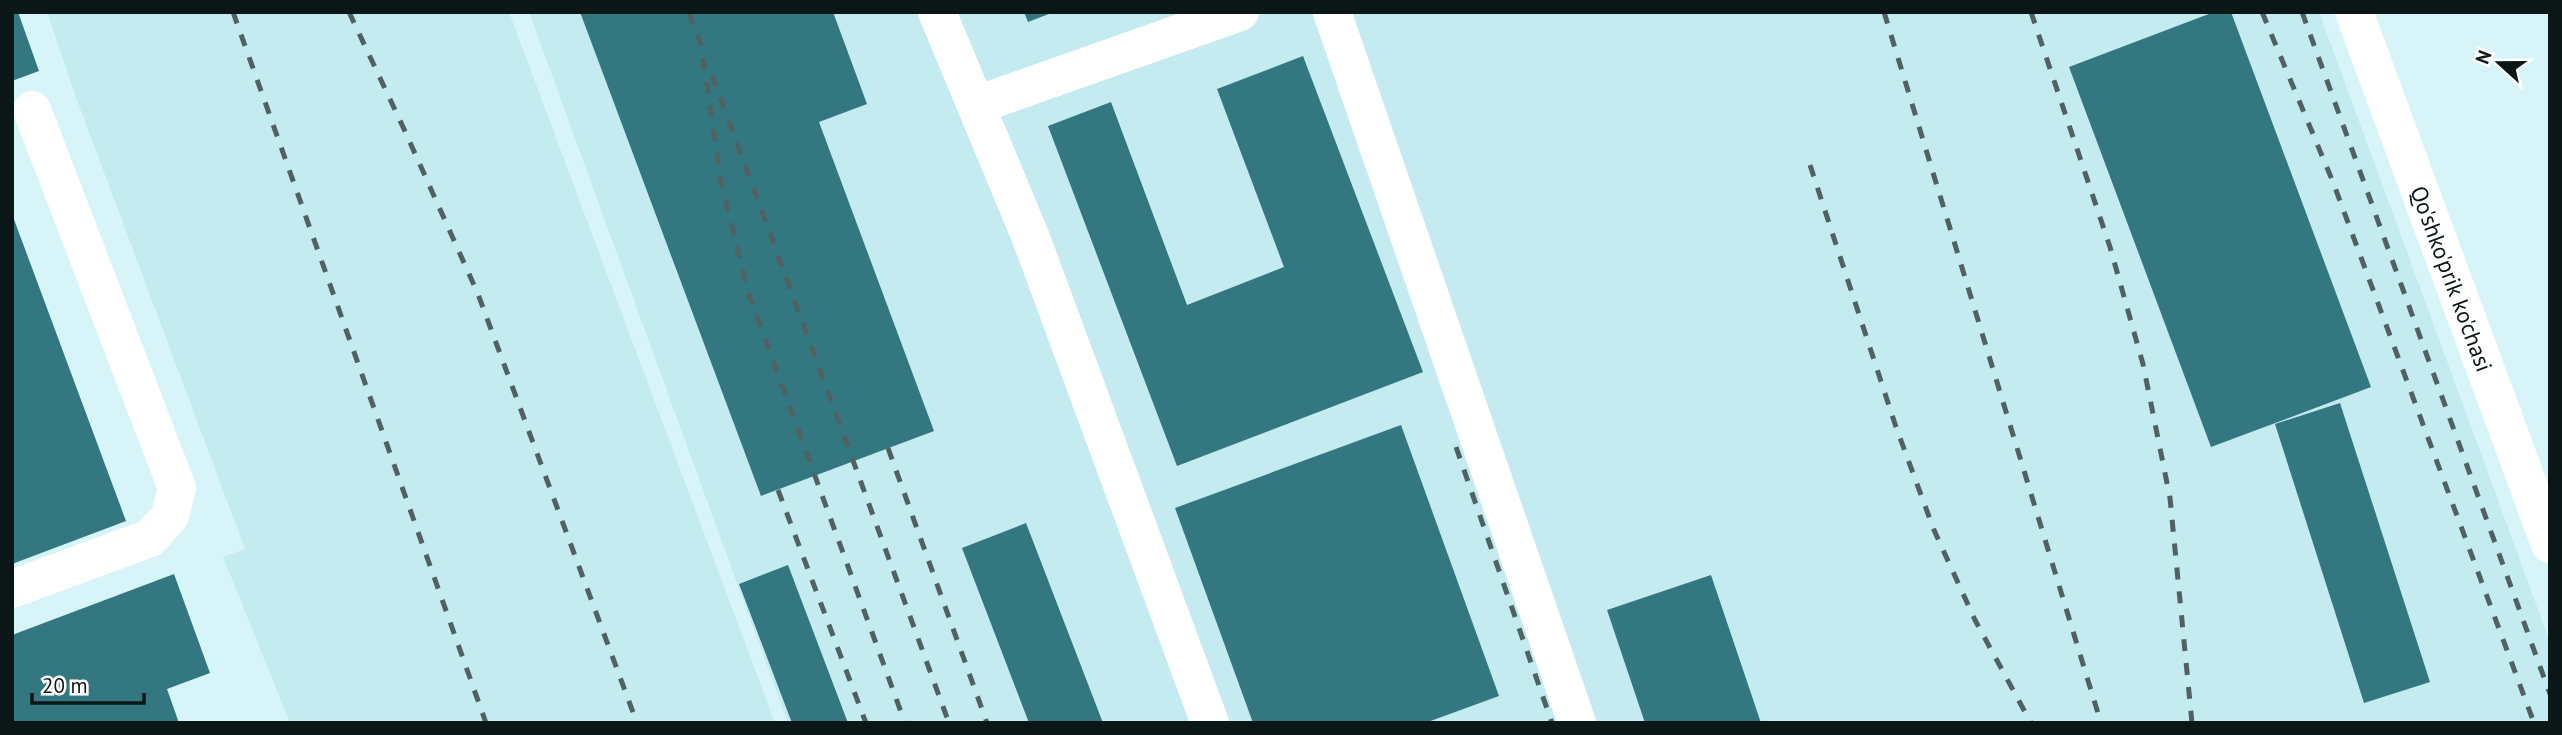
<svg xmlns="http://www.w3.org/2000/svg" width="2562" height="735" font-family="'PT Sans',sans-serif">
<rect width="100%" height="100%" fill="#d7f5f8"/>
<!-- built -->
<path fill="#c4ebf0" d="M47,12h462l266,711h-485l-67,-166 22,-8 -171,-457z
M529,12h1790l231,630v81h-1762z"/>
<!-- building -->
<path fill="#337780" d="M12,12h6l21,59 -27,10z
M580,12h253l34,92 -48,18 115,309 -173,65z
M1024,12h30l-26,10z
M2214,12h17l140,375 -160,60 -142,-380z
M1303,56l120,316 -246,94 -129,-340 63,-24 76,203 97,-38 -67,-178z
M12,214l114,307 -114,43z
M2340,403l90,279 -66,21 -89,-279z
M1401,425l98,271 -74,27h-172l-78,-215z
M1026,523l77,200h-74l-67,-175z
M788,565l60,158h-56l-53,-139z
M174,574l36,99 -43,16 12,34h-167v-88z
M1711,575l50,148h-116l-38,-113z"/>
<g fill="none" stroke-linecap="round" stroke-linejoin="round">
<!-- minor -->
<g stroke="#fff" stroke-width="38">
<path d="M937,12l94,226 179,485"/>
<path d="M1332,12l245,711"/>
<path id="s1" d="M2354,12l196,532"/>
<path d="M977,105l263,-93"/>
<path d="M12,589l138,-51 20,-22 7,-28 -145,-378"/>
</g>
<!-- rail -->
<path stroke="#506163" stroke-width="5" stroke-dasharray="12 12" stroke-linecap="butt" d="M233,12l253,711
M349,12l55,117 74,165 159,429
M689,12l12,33 20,137 27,110 157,431
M1884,12l217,711
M2031,12l79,235 33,117 27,134 22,225
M2262,12l71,170 201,541
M2302,12l248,682
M712,75l237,648
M1810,165l86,262 38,103 41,90 56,103
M1456,447l96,276
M888,448l99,275
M778,490l88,233"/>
</g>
<g text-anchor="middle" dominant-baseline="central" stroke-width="7" stroke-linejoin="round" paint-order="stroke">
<!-- street labels -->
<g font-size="23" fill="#0b1617" stroke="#fff">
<text stroke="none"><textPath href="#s1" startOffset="284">Qo'shko'prik ko'chasi</textPath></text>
</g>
</g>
<!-- border -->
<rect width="2562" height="735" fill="none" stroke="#0b1617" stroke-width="28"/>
<!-- north arrow -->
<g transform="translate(2499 63) rotate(291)" stroke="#ffffff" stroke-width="5" paint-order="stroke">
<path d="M0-5L12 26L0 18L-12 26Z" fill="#0b1617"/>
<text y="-10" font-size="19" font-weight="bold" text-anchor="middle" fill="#0b1617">N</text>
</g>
<!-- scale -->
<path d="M32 693v10h112v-10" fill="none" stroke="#0b1617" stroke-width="3.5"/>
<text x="42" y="693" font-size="21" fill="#0b1617" stroke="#ffffff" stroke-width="5" paint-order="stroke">20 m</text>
</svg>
